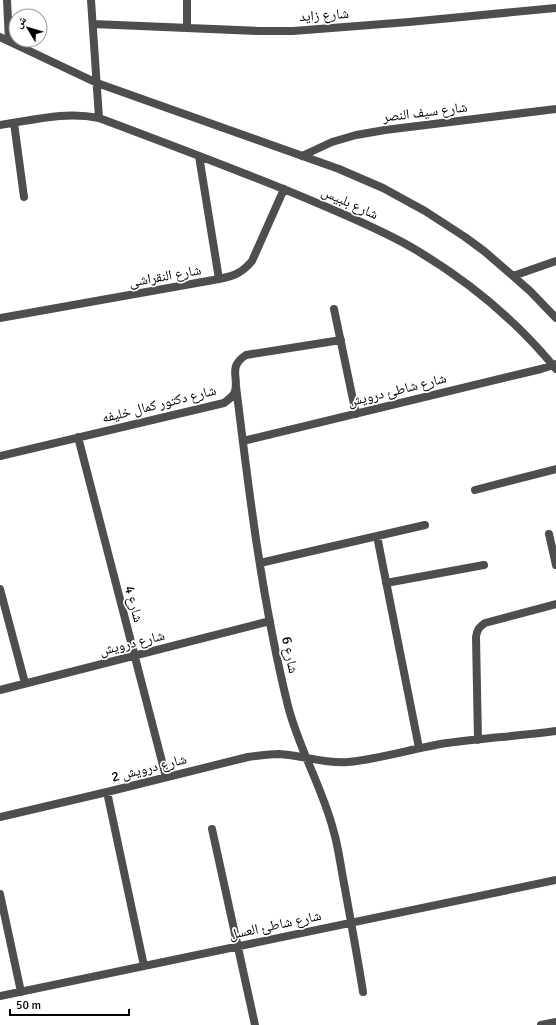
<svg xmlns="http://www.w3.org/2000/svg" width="556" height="1025" font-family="Signika,'Noto Naskh Arabic',sans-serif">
<rect width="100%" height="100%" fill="#fff"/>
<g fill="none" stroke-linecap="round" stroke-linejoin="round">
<!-- minor -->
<path stroke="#4e4e4e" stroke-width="8" d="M7,0l2,41
M91,0l8,118
M187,0v28
M93,24l166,7h34l116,-9 147,-14
M0,37l97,46 242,86 44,19 42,23 40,26 19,14 29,25 17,15 26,27
M14,123l10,74
M0,125c34,-5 65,-14 99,-7 48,18 96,36 144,55 29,11 58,23 86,35 28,12 56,24 82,39 55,32 105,73 145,122
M199,156l20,123
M302,156l30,-14 24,-7 29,-5 171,-21
M513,276l43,-15
M334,309l22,105
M0,318l219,-39c15,-3 23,-6 33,-18l32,-72
M236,386c13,107 26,215 52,320 11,43 34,81 45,123 5,16 7,33 10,49 7,38 14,76 20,114
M78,437l88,340
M243,441l298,-72 15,-5
M0,456l224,-53c4,-3 7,-5 10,-9 7,-15 -8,-26 12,-39l95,-15
M475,490l81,-21
M549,534l7,31
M377,536l42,212
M260,563l165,-38
M386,583l98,-18
M0,589l25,94
M0,690l270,-69
M478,740l-2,-103c1,-7 3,-10 9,-14l71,-19
M107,792l37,174
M0,817l107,-25 141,-35c10,-1 20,-3 31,-3 23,1 45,10 69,8 33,-3 66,-14 99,-19 36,-5 73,-7 109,-12
M212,829l43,196
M0,894l21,98
M0,996l556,-116
M541,1025l15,-3"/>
</g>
<g text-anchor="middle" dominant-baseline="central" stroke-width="3.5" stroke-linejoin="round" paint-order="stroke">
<!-- street labels -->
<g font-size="14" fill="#000" stroke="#fff">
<text transform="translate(324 15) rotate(-4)">شارع زايد</text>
<text transform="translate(425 112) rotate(-7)">شارع سيف النصر</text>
<text transform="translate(350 203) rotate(24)">شارع بلبيس</text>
<text transform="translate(165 276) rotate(-10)">شارع النقراشى</text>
<text transform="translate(397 390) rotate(-14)">شارع شاطئ درويش</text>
<text transform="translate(159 404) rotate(-14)">شارع دكتور كمال خليفه</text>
<text transform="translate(134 604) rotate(75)">شارع 4</text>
<text transform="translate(132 643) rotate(-14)">شارع درويش</text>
<text transform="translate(290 655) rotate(79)">شارع 6</text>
<text transform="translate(149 768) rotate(-14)">شارع درويش 2</text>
<text transform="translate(275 925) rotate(-12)">شارع شاطئ العسل</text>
</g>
</g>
<!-- north arrow -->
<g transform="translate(28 28) rotate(308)"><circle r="19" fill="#ffffff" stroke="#999999"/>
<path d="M0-3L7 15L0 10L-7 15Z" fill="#000000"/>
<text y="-6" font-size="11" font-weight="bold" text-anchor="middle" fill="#000000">ش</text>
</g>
<!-- scale -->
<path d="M10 1009v6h119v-6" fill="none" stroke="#000000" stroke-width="2"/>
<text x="16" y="1009" font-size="12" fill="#000000" stroke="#ffffff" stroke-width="3" paint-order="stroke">50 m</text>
</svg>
